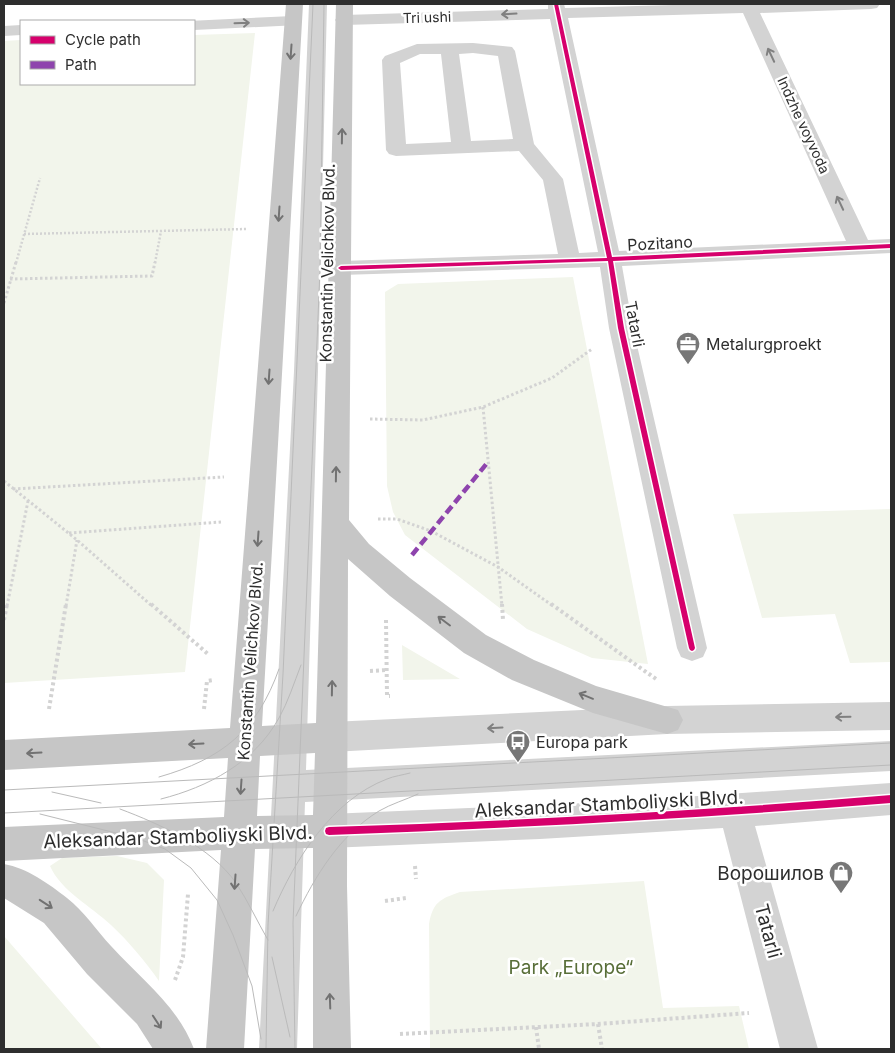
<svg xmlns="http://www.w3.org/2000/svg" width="895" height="1053" font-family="Inter,sans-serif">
<rect width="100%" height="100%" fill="#fff"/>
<!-- green -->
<path fill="#f2f5eb" d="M255,33l-70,639 -181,11v-642l17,-1v44h173v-49z
M573,277l75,387 -56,-6 -65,-29 -122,-94 -12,-23 -6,-26 -2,-194 13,-8z
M891,509v153l-41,1 -15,-49 -73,4 -29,-104z
M402,645l58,34h1l-58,1z
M117,856l30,7 17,17 -5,101c-14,-20 -30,-39 -48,-56 -20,-19 -50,-34 -61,-59l12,-8z
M644,881l19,127 76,-2 10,43h-319l-1,-125c4,-22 11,-25 31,-32z
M4,936l98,113h-98z"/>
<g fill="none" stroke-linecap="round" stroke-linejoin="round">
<!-- path-far2 -->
<path stroke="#d3d3d3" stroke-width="2.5" stroke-dasharray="2 2" stroke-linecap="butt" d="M24,234l223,-5
M16,263l24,-85
M155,263l6,-32"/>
<!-- path-far1 -->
<path stroke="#d3d3d3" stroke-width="3" stroke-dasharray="2.5 2.5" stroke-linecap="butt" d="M10,279l142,-3 3,-14
M4,303l12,-41
M483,407l19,199
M370,419l53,1 60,-13 69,-29 40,-29
M4,481l73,59 75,66
M13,489l211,-12
M378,519h19l34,12 67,36 55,39
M69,533l152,-11
M7,606l21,-105
M66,606l11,-66"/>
<!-- path -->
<path stroke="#d3d3d3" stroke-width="4" stroke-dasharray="3 3" stroke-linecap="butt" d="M151,604l58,51
M502,604l1,16
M551,604l105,75
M4,620l3,-16
M386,620l1,76h3
M370,671l17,-1
M49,709l17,-105
M204,709l3,-28 6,-1
M415,866l1,13
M385,901l21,-3
M175,980l8,-23 5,-63
M598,1024l4,25
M536,1027l3,22
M400,1034l198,-10 151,-11"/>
<!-- minor -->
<path fill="#d3d3d3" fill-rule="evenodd" d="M309,4h18l-9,367 -12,399 585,-29v30l-586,31 -8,247h-38l35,-678z
M548,4h16l1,4 144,-4h171l-3,4 -6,1 -111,4 108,227 23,-1v14l-269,13 11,62 74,320 -4,9 -11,4 -11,-4 -4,-9 -68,-320 -9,-61 -259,8 -8,-2 -3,-5 3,-5 8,-2 217,-7 -15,-74 -24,-29 -123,5 -7,-2 -3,-4 -4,-90 3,-4 32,-12 56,-1 39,4 3,4 19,93 29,35 16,74 19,-1 -48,-233 -206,6 -6,-1 -3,-4 3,-4 6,-1 204,-6zM743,13l103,228 -227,10 -51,-233zM473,53l25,3 15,83 -42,2 -12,-87zM420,54h21l10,88 -45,2 -6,-81z
M293,16l6,1 3,4 -3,4 -105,5v-9h-6z
M21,25v10l-17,1v-10z
M891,702v28l-224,4 -336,18 -11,-5 -5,-10 5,-10 11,-5 336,-16z
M891,783v32l-136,11 63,223h-38l-57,-221 -183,11 -211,9 -12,-5 -5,-12 5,-12 12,-5 281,-12z"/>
<!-- major -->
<path fill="#c6c6c6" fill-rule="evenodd" d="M286,4h17l-41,722 54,-3 20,-719h17l-4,516 20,24 41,34 76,57 48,25 62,26 82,24 5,10 -5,10 -11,4 -74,-21 -81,-33 -48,-27 -74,-57 -42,-37 -1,327 4,163h-38v-201l-58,1 -11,200h-38l15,-199 -217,11v-34l220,-10 4,-59 -224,12v-30l226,-12zM315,753l-2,62 -56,1 3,-60z
M4,864c23,4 45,20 63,34 17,13 30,33 44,48 30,33 67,60 83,103h-41l-16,-25 -50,-50 -43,-51 -40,-25z"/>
<!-- tram -->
<path stroke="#bababa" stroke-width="1" d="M159,777c63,-18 98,-46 120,-108
M4,790l887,-47
M52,792l49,11
M161,799c47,-12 93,-36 118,-81 9,-16 15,-35 22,-53
M120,809c40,15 91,38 116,74 12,18 21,38 32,57
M4,813l887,-48
M40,814l96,24 29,11 26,19 26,32 16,35 19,51 9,53
M273,911c22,-52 59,-111 114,-132 7,-3 16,-4 23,-6
M296,916c19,-40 44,-81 83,-105 12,-7 26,-11 39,-17
M272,957l18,80
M266,1049l2,-124 15,-251 30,-670
M295,1049l-2,-126 27,-654 4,-265"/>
<!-- quiet -->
<path stroke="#8e44ad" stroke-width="4.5" stroke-dasharray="9 4.5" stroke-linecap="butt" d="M412,555l76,-93"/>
<defs>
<path id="cycleway" d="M554,4h4l54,253 279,-13v4l-278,13 11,67 71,320 -1,2 -2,1 -2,-1 -1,-2 -71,-320 -10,-67 -267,9 -3,-2 3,-2 266,-8z
M891,795v8c-187,15 -374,25 -562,32l-3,-1 -1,-3 1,-3 3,-1c188,-6 375,-16 562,-32z"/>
</defs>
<!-- cycleway casing -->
<use href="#cycleway" stroke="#fff" stroke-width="3"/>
<!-- cycleway -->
<use href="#cycleway" fill="#d6006c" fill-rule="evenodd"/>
</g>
<!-- one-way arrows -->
<defs><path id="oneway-shaft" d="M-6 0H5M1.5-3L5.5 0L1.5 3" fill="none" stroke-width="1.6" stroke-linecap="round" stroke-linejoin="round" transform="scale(1.25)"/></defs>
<g stroke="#808080">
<use href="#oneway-shaft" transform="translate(509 14) rotate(177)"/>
<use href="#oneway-shaft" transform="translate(242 23) rotate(-2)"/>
<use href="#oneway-shaft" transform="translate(771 55) rotate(-115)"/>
<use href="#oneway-shaft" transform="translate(840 203) rotate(-115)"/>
<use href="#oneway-shaft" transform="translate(843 717) rotate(179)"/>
<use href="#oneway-shaft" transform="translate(495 728) rotate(177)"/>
</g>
<g stroke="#727272">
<use href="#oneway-shaft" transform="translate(291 52) rotate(94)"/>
<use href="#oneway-shaft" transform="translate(342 136) rotate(-89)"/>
<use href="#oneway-shaft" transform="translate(279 214) rotate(94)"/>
<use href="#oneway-shaft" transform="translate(269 377) rotate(94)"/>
<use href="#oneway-shaft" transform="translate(336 474) rotate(-89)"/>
<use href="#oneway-shaft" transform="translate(258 539) rotate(94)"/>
<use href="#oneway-shaft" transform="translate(444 621) rotate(-143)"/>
<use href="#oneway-shaft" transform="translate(332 688) rotate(-89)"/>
<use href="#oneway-shaft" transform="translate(586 696) rotate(-158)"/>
<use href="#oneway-shaft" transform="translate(196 744) rotate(177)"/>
<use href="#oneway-shaft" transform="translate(34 753) rotate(177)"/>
<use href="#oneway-shaft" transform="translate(241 787) rotate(94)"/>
<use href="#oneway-shaft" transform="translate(235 882) rotate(94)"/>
<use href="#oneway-shaft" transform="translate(46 904) rotate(33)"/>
<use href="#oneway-shaft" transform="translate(330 1001) rotate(-92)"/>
<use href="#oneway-shaft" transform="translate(157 1022) rotate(57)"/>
</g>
<!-- icons -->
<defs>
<symbol id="office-pin" viewBox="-11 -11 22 30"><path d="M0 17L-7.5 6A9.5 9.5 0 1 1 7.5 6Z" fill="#777" stroke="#fff"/><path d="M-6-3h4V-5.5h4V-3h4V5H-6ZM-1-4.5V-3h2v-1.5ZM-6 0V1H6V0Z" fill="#fff"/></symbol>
<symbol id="bus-pin" viewBox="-11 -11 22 30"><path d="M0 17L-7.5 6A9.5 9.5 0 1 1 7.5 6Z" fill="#777" stroke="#fff"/><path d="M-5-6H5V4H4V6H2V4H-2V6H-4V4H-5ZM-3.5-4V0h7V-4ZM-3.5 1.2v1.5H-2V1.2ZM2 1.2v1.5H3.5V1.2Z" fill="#fff"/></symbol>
<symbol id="shop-pin" viewBox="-11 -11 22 30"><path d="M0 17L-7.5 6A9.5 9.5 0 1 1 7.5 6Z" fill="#777" stroke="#fff"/><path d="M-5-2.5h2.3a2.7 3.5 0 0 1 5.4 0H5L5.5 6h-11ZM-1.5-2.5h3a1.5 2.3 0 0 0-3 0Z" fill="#fff"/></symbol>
</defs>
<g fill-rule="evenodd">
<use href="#office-pin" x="674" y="330" width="28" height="38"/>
<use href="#bus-pin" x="504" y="728" width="28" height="38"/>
<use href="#shop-pin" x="827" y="859" width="28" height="38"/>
</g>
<g text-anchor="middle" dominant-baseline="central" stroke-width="5" stroke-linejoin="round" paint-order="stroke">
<!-- far-street labels -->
<g font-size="14" fill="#2e2e2e" stroke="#fff">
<text transform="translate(427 17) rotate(-2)">Tri ushi</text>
<text transform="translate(804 125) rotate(65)">Indzhe voyvoda</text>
</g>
<!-- street labels -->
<g font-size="16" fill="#2e2e2e" stroke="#fff">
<text transform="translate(660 243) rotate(-3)">Pozitano</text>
<text transform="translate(327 263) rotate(-89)">Konstantin Velichkov Blvd.</text>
<text transform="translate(635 324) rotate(79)">Tatarli</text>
<text transform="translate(250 661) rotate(-86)">Konstantin Velichkov Blvd.</text>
</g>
<!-- poi labels -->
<g font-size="16" fill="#2e2e2e" stroke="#fff" text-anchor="start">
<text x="706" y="344">Metalurgproekt</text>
<text x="536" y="742">Europa park</text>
</g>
<!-- near-street labels -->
<g font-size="19" fill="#2e2e2e" stroke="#fff">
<text transform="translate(609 804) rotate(-3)">Aleksandar Stamboliyski Blvd.</text>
<text transform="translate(178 837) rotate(-2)">Aleksandar Stamboliyski Blvd.</text>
<text transform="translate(768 931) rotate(75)">Tatarli</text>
</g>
<!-- near-poi labels -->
<g font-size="19" fill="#2e2e2e" stroke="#fff" text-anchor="end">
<text x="824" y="873">Ворошилов</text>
</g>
<!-- near-park labels -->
<g font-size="19" fill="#586e38" stroke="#fff">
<text x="571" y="967">Park „Europe“</text>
</g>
</g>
<!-- border -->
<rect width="895" height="1053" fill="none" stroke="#2e2e2e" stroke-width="10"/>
<!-- legend -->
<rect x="20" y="20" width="175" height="65" fill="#ffffff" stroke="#ababab"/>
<rect x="30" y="36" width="25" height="8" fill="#d6006c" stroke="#ababab"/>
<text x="65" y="45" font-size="15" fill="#2e2e2e">Cycle path</text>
<rect x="30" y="61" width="25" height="8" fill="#8e44ad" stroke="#ababab"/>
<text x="65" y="70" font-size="15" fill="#2e2e2e">Path</text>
</svg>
